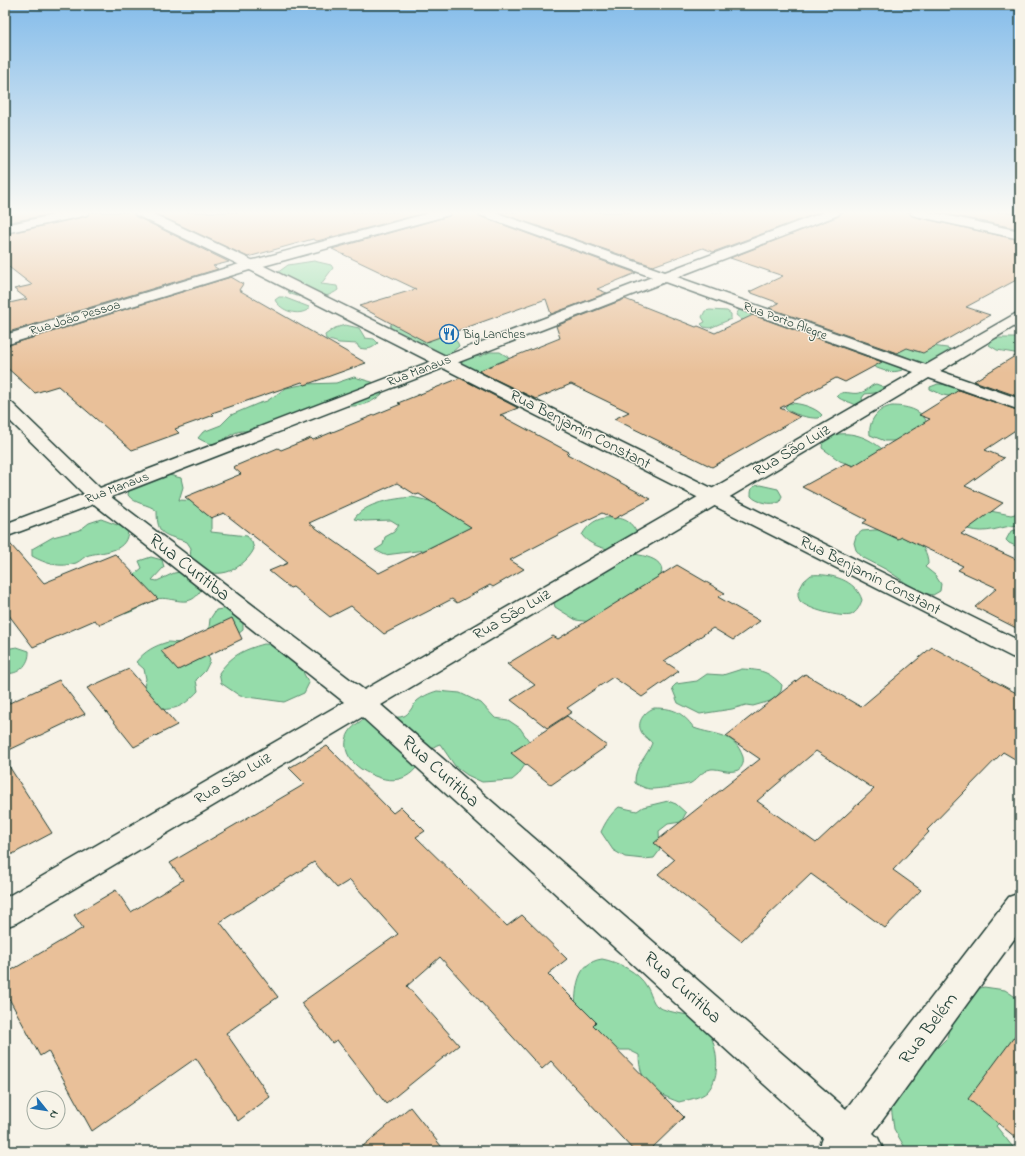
<svg xmlns="http://www.w3.org/2000/svg" width="1025" height="1156" font-family="'Indie Flower',sans-serif">
<rect width="100%" height="100%" fill="#f7f3e8"/>
<filter id="ink" filterUnits="userSpaceOnUse"><feTurbulence type="fractalNoise" baseFrequency=".025" numOctaves="2"/><feDisplacementMap in="SourceGraphic" scale="8" xChannelSelector="R" yChannelSelector="G"/><feConvolveMatrix kernelMatrix="1 2 1 2 8 2 1 2 1" color-interpolation-filters="sRGB"/></filter>
<g filter="url(#ink)">
<!-- green -->
<path fill="#95dcaa" stroke="#5a8c6f" d="M314,261l17,4 2,3 -12,16 16,2 1,4c-13,10 -35,10 -49,3l-1,-3 -11,-17 11,-8z
M279,297h4l26,10v2c-11,8 -28,2 -34,-9z
M756,305l36,10 13,16 -3,3 -53,-11 -7,-3 -6,-5c6,-11 7,-8 20,-10z
M710,310l17,1 4,3v5l-21,9 -6,-1 -3,-3 4,-2 -3,-5 3,-6z
M394,322c15,3 61,7 65,24l-8,7 -11,3 -39,-18 2,-4 -9,-4 -4,-3 1,-3z
M345,325l14,3 6,10 9,1 4,4c-6,6 -10,7 -19,5l-2,-4 -18,-1 -13,-4 -1,-4 10,-7z
M1020,333v21l-23,-4 -8,-5 4,-7h23z
M879,346l30,1 6,4h5l12,-5 15,2 9,3 6,6c-8,12 -31,11 -43,6 -7,-2 -13,-7 -20,-9 -7,-3 -14,-2 -20,-8z
M848,350l10,1 45,15 -1,4c-19,7 -39,-10 -54,-20z
M490,352h10l8,5v3l-15,15 -14,2 -20,-13 8,-6 14,-2z
M354,377l25,7 3,5v5c-12,11 -27,14 -43,11l-87,27c-3,-1 -7,-1 -10,-1 -18,2 -21,22 -44,7l5,-6 18,-7 10,-10 26,-11 10,-3 19,-13 20,-4 30,-1z
M876,384l8,3 -1,5 -18,2 -3,4 1,5 -6,3c-6,-5 -15,-4 -20,-10 6,-7 14,-1 22,-3 8,-1 11,-8 17,-9z
M938,384c15,0 25,9 39,13 9,3 18,0 24,8l-58,-10 -13,-6v-2z
M789,403c10,0 26,4 33,12l-3,3c-8,1 -30,-4 -34,-11z
M892,406c13,0 30,3 35,17l-27,18h-15l-15,-6c-2,-14 8,-27 22,-29z
M839,434c22,-2 38,9 53,24l-33,10 -19,-7 -18,-13 1,-8 6,-4z
M161,473l20,5 2,9 -4,13 22,1 13,10 -3,7v14l36,4 5,6 2,7c-5,11 -20,23 -32,24 -17,2 -35,-7 -31,-25l-4,-6c-22,-8 -30,-5 -30,-31 -9,-8 -22,-6 -29,-16l1,-6z
M760,485l18,4 4,7 -2,6c-9,3 -23,1 -29,-6 0,-8 1,-10 9,-11z
M412,497l22,5 72,9 -81,39 -40,5 -10,-5 8,-5 2,-8 9,-5 5,-7 -8,-5 -26,1 -11,-2c11,-17 40,-20 58,-22z
M1020,503v22c-21,1 -31,10 -53,4l18,-19 26,5 4,-1z
M604,518c17,-1 26,0 34,17 -7,4 -18,13 -25,14 -10,1 -26,-6 -31,-14 5,-9 12,-15 22,-17z
M101,519l27,10c0,23 -21,22 -39,26 -5,1 -8,6 -13,8 -16,5 -30,1 -44,-7v-7l21,-12 27,-7 9,-7z
M887,529c18,7 41,11 41,35l-3,3 10,8 6,9 -1,7 -7,4 -14,-3 -32,-22 -25,-13 -6,-7 -2,-7 2,-7 6,-5z
M1020,529v19l-11,-5 -3,-3 5,-9z
M623,553c13,1 49,4 36,26l-68,43 -15,-2 -21,-13 -1,-4 2,-4z
M151,557l11,3 2,7 -12,13 5,1 17,-8 7,-1 21,16c-12,24 -30,7 -45,11 -12,4 -21,12 -32,15l5,-36 12,-10 -3,-7z
M811,575c20,-2 45,5 51,25 -2,6 -5,12 -11,15 -10,3 -44,-6 -51,-14 -2,-3 -2,-6 -2,-9l6,-11z
M229,608l14,12v10l-10,8 -25,-2 2,-17 6,-9z
M168,642l14,1 25,9 3,9 -5,10 -9,9 2,11c-15,16 -20,18 -42,19l-15,-14 5,-17 -2,-10 -8,-7c9,-11 18,-16 32,-20z
M264,644l14,1 21,10 5,19 5,9 -5,10 -20,9 -44,-6 -19,-13 -2,-10c13,-18 24,-23 45,-29z
M17,647l12,4c1,13 -11,25 -24,22v-24z
M742,669c19,1 26,2 40,16l-1,6 -7,9 -21,6 -7,-1 -14,4 -32,5 -22,-11 -6,-15 4,-4 21,-3 10,-7 16,1z
M437,691l23,2 21,10 14,15 13,2 12,8 11,16 -4,18 -9,13 -6,5 -30,2 -15,-7 -12,-9 -15,-22c-18,5 -19,30 -41,35 -12,3 -27,-3 -38,-10 -22,-15 -20,-39 4,-50 14,-7 29,1 39,-3 5,-2 8,-9 12,-14 5,-5 14,-9 21,-11z
M654,708c20,0 28,4 40,20 21,8 40,3 49,29 1,5 0,10 -5,13 -9,4 -19,-2 -27,-1 -10,2 -13,10 -20,14 -3,2 -34,6 -39,6 -6,0 -12,-3 -17,-6 -1,-17 12,-26 17,-40 -3,-4 -10,-8 -11,-12 -5,-10 5,-20 13,-23z
M668,801l8,3 10,9 -5,9 -13,2 -9,7 1,19 -6,8 -10,1 -19,-2 -12,-7 -12,-18c4,-9 10,-19 18,-25l18,4 6,-4z
M602,959c16,3 37,13 45,28 4,6 5,15 10,19 14,9 32,6 46,15 4,2 5,6 6,10 8,18 13,45 -2,61 -6,6 -21,8 -28,10 -25,-9 -40,-19 -40,-47l-10,-5h-11l-5,-2 -38,-37c1,-21 0,-48 27,-52z
M984,987l21,3 15,10v102l-24,24 20,25h-109l-13,-22 -3,-23 26,-48 18,-8 12,-12 8,-34 11,-12z"/>
<!-- building -->
<path fill="#e9c099" stroke="#1f3d34" fill-rule="evenodd" d="M5,212h59l-59,11z
M90,212h43l2,4 94,46 -16,4 5,3 -213,64v-29l22,-5 -13,-10 18,-4 -27,-21v-30l82,-18z
M152,212h277l-112,29 -4,-2 -65,18z
M452,212h25l2,4 157,57 -39,16 10,4 -56,21 -5,-15 -120,43 -67,-36 57,-17 -84,-40 117,-33z
M497,212h324l-108,40 -10,-4 -50,18z
M841,212h68l3,4 108,24v38l-54,29 24,8 -67,38 -16,-5 -10,5 -128,-45 10,-5 -30,-11 34,-16 -53,-18 109,-42z
M935,212h85v17z
M231,277l12,7 -4,6 127,73 -61,22 -3,-3 -90,31 2,2 -39,14 4,4 -47,17 -74,-64 -23,7 -30,-27v-20z
M625,299l71,28 2,-1 17,7 38,-18 129,47 -37,20 -9,-4 -56,30 20,9 -88,50 -98,-48 15,-7 -58,-28 -35,15 -58,-28 82,-33 -4,-12z
M1020,353v44l-46,-16z
M460,378l58,30 -18,7 69,37 -2,2 84,45 -37,20 -12,-6 -27,13 -65,34 14,9 -31,18 -3,-2 -33,18 -5,-4 -68,35 -33,-28 -21,11 -37,-30 -3,1 -21,-17 19,-8 -64,-50 -13,5 -26,-21 56,-23 -8,-7 45,-19 3,2 30,-12 2,2 88,-36 -3,-1zM397,483l19,12 3,-1 52,33 -92,46 -70,-50z
M959,390l61,21v16l-35,23 19,8 -39,28 38,17 -42,31 59,27v69l-45,-23 22,-19 -39,-18 5,-4 -61,-29 -4,2 -35,-16 4,-3 -65,-33 44,-24 7,3 77,-47 -11,-4z
M5,538l39,45 71,-29 43,45 -59,26 -4,-5 -62,27 -28,-37z
M677,565l48,28 -7,4 42,24 -27,19 -20,-12 -49,33 15,10 -37,26 -29,-20 -46,31 5,4 -25,16 -36,-28 24,-15 -28,-21 46,-28 5,3z
M232,618l10,21 -64,31 -17,-19z
M932,647l88,48v67l-17,-10 -76,78 2,2 -36,38 28,20 -36,38 -74,-54 -70,67 -83,-67 16,-14 -20,-17 106,-84 -34,-23 79,-62 56,33zM816,751l58,38 -58,54 -59,-42z
M129,669l48,56 -43,22 -47,-59z
M59,680l26,34 -80,38v-47z
M567,716l40,30 -56,39 -40,-32z
M327,746l66,67 8,-6 24,24 -9,6 91,89 15,-11 45,44 -19,15 48,48 -3,3 91,92 -35,34h-15l-83,-90 -9,8 -102,-112 -33,29 52,59 -73,59 -49,-64 -5,3 -31,-40 97,-69 -48,-54 -13,8 -23,-26 -94,60 58,75 -52,36 44,64 -32,24 -42,-63 -104,73 -44,-80 -8,5 -35,-65v-17l78,-46 -9,-13 42,-25 15,22 52,-32 -13,-17 135,-79 -16,-16z
M5,760l47,73 -47,25z
M1020,1029v112l-52,-42z
M410,1107l35,44h-88z"/>
<g fill="none" stroke-linecap="round" stroke-linejoin="round">
<defs>
<path id="street" d="M433,212h18l-2,3 -193,53 -251,77v-10l241,-73z
M478,212h16l171,60 159,-60h16l-2,3 -161,62 249,88 89,-51 5,-1v10l-80,48 80,28v11l-91,-32 -548,327 465,404 163,-212 11,-4v38l-147,202 5,5 6,13h-66l5,-13 -461,-421 -346,206 -11,4v-29l339,-196 -250,-198 -89,33v-13l79,-30 -79,-78v-15l6,1 89,86 552,-211 -172,-62zM665,282l249,90 -550,318 -253,-193z"/>
<path id="secondary" d="M69,212h20l-2,3 -4,1 -78,17v-8z
M134,212h15l107,50 764,379v18l-8,-2 -766,-389 -110,-53z
M910,212h20l90,19v8l-104,-23 -4,-1z"/>
</defs>
<!-- street casing -->
<use href="#street" stroke="#1f3d34" stroke-width="3"/>
<!-- secondary casing -->
<use href="#secondary" stroke="#1f3d34" stroke-width="3"/>
<!-- street -->
<use href="#street" fill="#f7f3e8" fill-rule="evenodd"/>
<!-- secondary -->
<use href="#secondary" fill="#f7f3e8" fill-rule="evenodd"/>
</g>
</g>
<!-- sky -->
<linearGradient id="sky" x2="0" y2="1"><stop stop-color="#84bcea"/><stop offset="0.57" stop-color="#fbfaf5"/><stop offset="1" stop-color="#fbfaf5" stop-opacity="0"/></linearGradient>
<rect width="1025" height="373" fill="url(#sky)"/>
<!-- icons -->
<defs>
<symbol id="restaurant-ring" viewBox="-11 -11 22 22"><circle r="9.5" fill="#f7f3e8" stroke="#1f6fb2" stroke-width="1.5"/><path d="M-5-6h1v4h1v-4h1v4h1v-4h1v5L-1.5 .5V6h-2V.5L-5-1ZM5-6V6H3V1.5H1.5Q1.5-4 5-6Z" fill="#1f6fb2"/></symbol>
</defs>
<g fill-rule="evenodd">
<use href="#restaurant-ring" x="438" y="323" width="22" height="22"/>
</g>
<g text-anchor="middle" dominant-baseline="central" stroke-width="3" stroke-linejoin="round" paint-order="stroke">
<!-- far-street labels -->
<g font-size="13" fill="#1f3d34" stroke="#f7f3e8">
<text transform="translate(75 318) rotate(-17)">Rua João Pessoa</text>
<text transform="translate(785 321) rotate(20)">Rua Porto Alegre</text>
<text transform="translate(419 371) rotate(-21)">Rua Manaus</text>
<text transform="translate(117 488) rotate(-21)">Rua Manaus</text>
</g>
<!-- far-poi labels -->
<g font-size="13" fill="#1f3d34" stroke="#f7f3e8" text-anchor="start">
<text x="463" y="334">Big Lanches</text>
</g>
<!-- street labels -->
<g font-size="16" fill="#1f3d34" stroke="#f7f3e8">
<text transform="translate(580 430) rotate(27)">Rua Benjamin Constant</text>
<text transform="translate(792 451) rotate(-31)">Rua São Luiz</text>
<text transform="translate(870 576) rotate(27)">Rua Benjamin Constant</text>
<text transform="translate(512 615) rotate(-30)">Rua São Luiz</text>
<text transform="translate(233 779) rotate(-31)">Rua São Luiz</text>
</g>
<!-- near-street labels -->
<g font-size="19" fill="#1f3d34" stroke="#f7f3e8">
<text transform="translate(189 568) rotate(38)">Rua Curitiba</text>
<text transform="translate(440 772) rotate(42)">Rua Curitiba</text>
<text transform="translate(682 988) rotate(42)">Rua Curitiba</text>
<text transform="translate(929 1029) rotate(-53)">Rua Belém</text>
</g>
</g>
<!-- margin -->
<rect width="1025" height="1156" fill="none" stroke="#f7f3e8" stroke-width="20"/>
<rect x="10" y="10" width="1005" height="1136" fill="none" stroke="#1f3d34" stroke-width="1.5" filter="url(#ink)"/>
<!-- north arrow -->
<g transform="translate(46 1110) rotate(120)"><circle r="19" fill="#f7f3e8" stroke="#a1aaa0"/>
<path d="M0-3L7 15L0 10L-7 15Z" fill="#1f6fb2"/>
<text y="-6" font-size="11" font-weight="bold" text-anchor="middle" fill="#1f3d34">N</text>
</g>
</svg>
